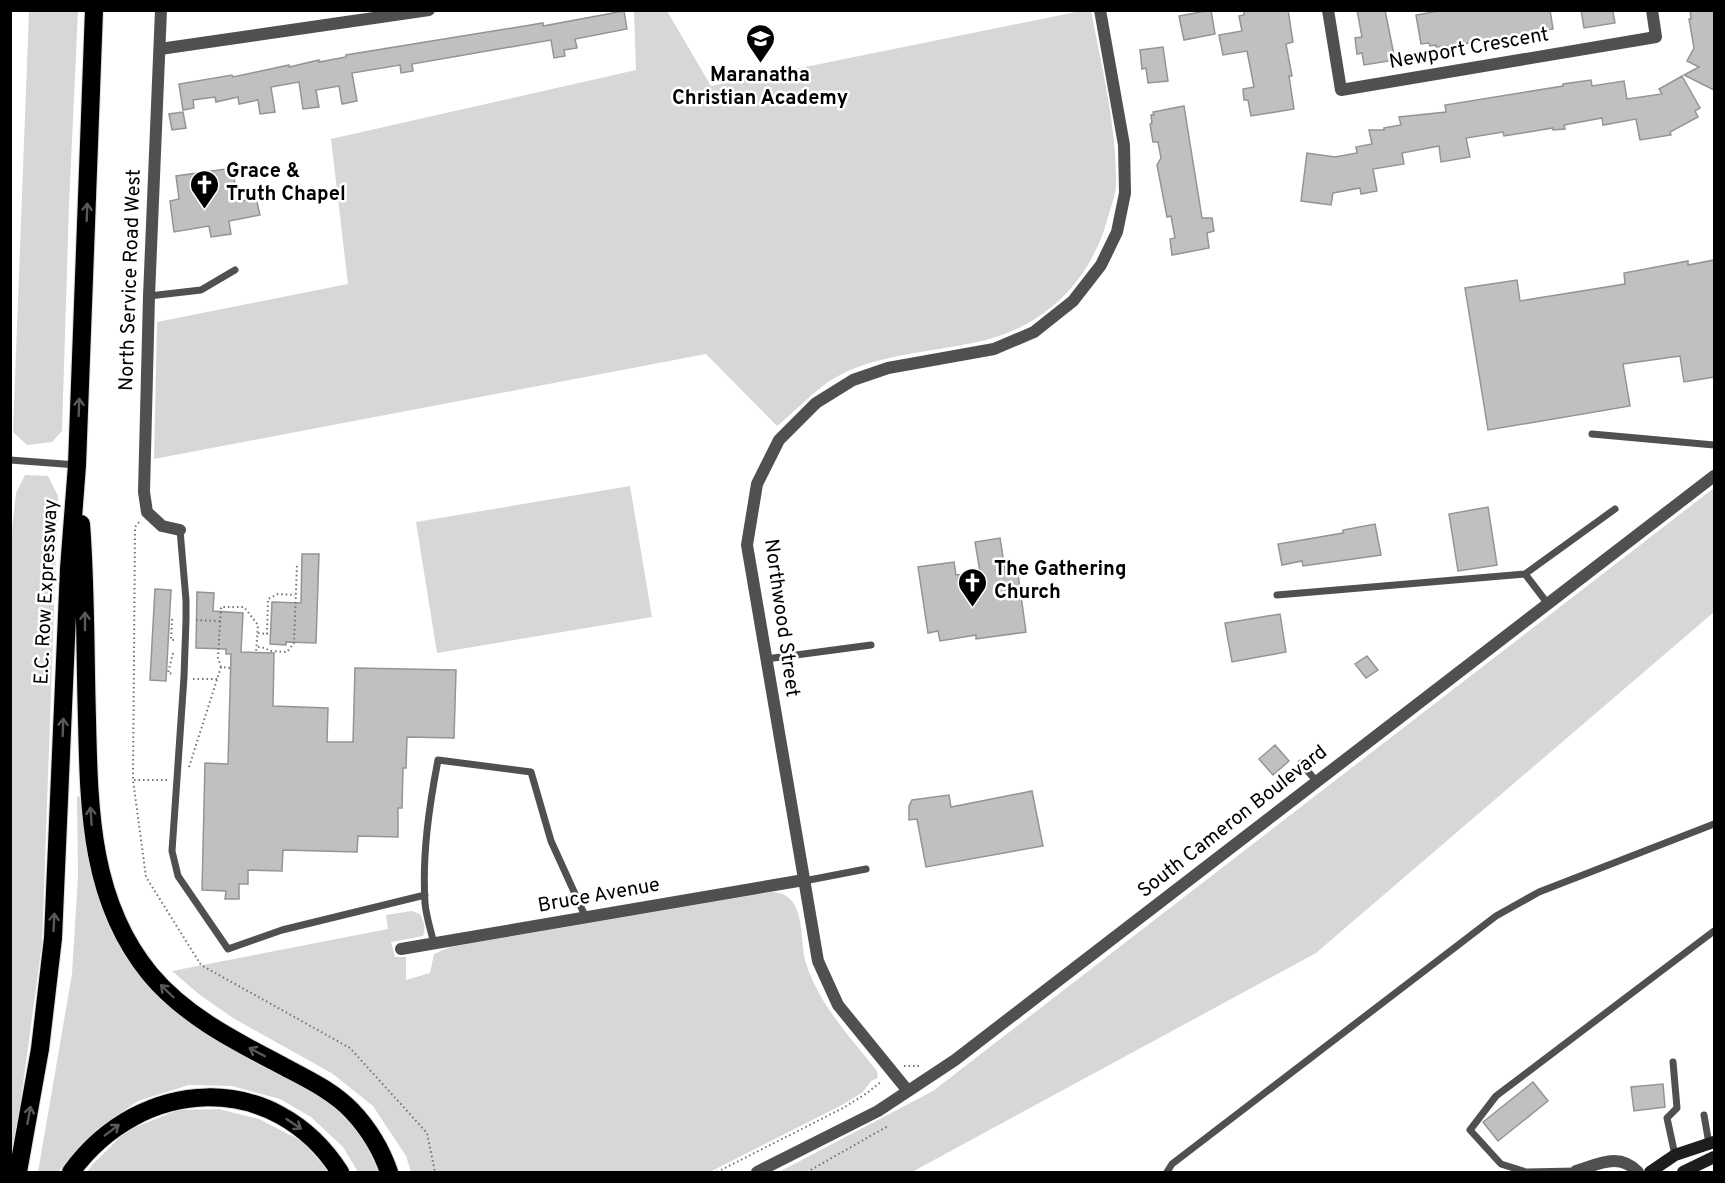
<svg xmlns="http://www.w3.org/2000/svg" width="1725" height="1183" font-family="Overpass,sans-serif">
<rect width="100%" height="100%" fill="#fff"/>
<!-- green -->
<path fill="#d7d7d7" d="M29,11h49l-9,194 -7,226 -10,11 -25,3 -14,-13z
M634,11h33l44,75 370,-75h10c11,57 26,116 25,175 -1,10 -5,21 -8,31 -16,61 -60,107 -122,123 -48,12 -111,13 -153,39 -18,11 -39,33 -56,47l-71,-72 -552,105 3,-137 191,-38 -17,-145 305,-69z
M25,475l23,1 10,20 -16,448 -25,184 -6,28 -1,-607 6,-56z
M630,486l22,131 -215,36 -21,-131z
M1714,488v124l-398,341 -404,219h-133l154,-81z
M77,796l7,2 45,158 210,155 23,26 17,35h-21l-15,-25 -32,-30 -31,-18 -48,-13 -43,-1 -51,16 -36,25 -44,46h-20l34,-198 6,-98z
M772,892c35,1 27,46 34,71 13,42 45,75 71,108l1,7 -7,3 -8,11 -19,12 -134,68h-299l-5,-16 -33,-50 -40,-32 -100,-56 -33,-23 -28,-24 216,-42 -2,-14 26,-4 8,3c4,8 6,13 3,22l-32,6 4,15h11v23l24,-7 4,-19 16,-7z
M219,1109l40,10 43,22 27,31h-242l5,-7 34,-34 52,-21z"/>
<!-- building -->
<path fill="#c0c0c0" stroke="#949494" stroke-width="1.5" d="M1211,10l4,24 -31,6 -5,-24z
M1244,10h44l5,32 -7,2 6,32h-3l5,33 -43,7 -3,-16h-4l-1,-11 11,-2 -7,-36 -24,4 -4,-20 23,-4 -3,-15 5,-1z
M1357,10h28l10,50 -31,5 -2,-12 -5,1 -2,-16 7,-1z
M1444,10h106l3,19 -96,16 -21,2v-2l-6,1 -1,-3 -8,1 -5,-29z
M1581,10h30l2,2 2,11 -31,5z
M1690,10h24v80l-30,-15 15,-8 -12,-6 7,-13 -5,-29h2z
M624,11l3,18 -52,10 2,9 -13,2 1,6 -11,2 -3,-18 -139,24 1,7 -12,2 -1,-8 -48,8 5,28 -15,3 -3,-18 -23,4 3,17 -16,2 -4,-27 -28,5 4,25 -15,2 -2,-14 -19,4 -1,-7 -22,5 -1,-5 -22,3 1,8 -11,2 -4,-26 53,-9 1,2 56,-12v2l30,-7v2l27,-5v-2l197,-32v3z
M1163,47l5,34 -20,2 -2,-15 -4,1 -2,-19z
M1682,76l18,32 -5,3 3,6 -28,15 1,3 -31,5 -4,-21 -33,6 -1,-7 -38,7 1,4 -12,1v-2l-49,8 -1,-4 -37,6 4,19 -29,5 -2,-16 -37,7 2,11 -31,5 4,22 -16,3 -1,-6 -27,5 -2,12 -30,-4 6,-48 28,4 22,-4 -1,-6 16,-3 -3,-14h15v-2l17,-3 -2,-8 47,-5 -1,-7 118,-19v-2l28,-4 1,6 32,-5 3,18 35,-5 -3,-5z
M1184,106l18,112h10l2,13 -7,2 2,15 -37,7 -2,-16 5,-1 -4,-22 -4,1 -10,-52 4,-7 -3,-16h-5l-3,-18 2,-1 -1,-8h3l-1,-3z
M183,112l3,16 -14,2 -3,-16z
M233,168l4,34 19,-4 4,17 -31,6 2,13 -20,3 -2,-11 -35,6 -4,-31 9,-2 -3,-23z
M1714,260v117l-30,5 -4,-26 -57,8 7,42 -142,24 -23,-142 52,-8 3,21 105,-17 -1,-11 64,-12v4z
M1488,507l9,58 -39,6 -9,-57z
M1375,524l6,31 -78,11 -1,-5 -20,4 -4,-21 65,-11v-3z
M1000,538l6,38 12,-2 8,58 -50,7v-4l-36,6 -2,-10 -10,2 -10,-66 36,-5 2,13 24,-3 -5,-30z
M302,554h17l-3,89 -30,-1v3l-16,-1 2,-42 29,1z
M155,589l16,1 -5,91 -16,-1z
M197,592l17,1 -1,18 30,2 -2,39 33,1 -1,53 55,2 -1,34h26l2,-74 101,2 -2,68 -47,-1 -1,31h-3l-1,40h-4v29l-40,-1 -1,16 -74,-2 -1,21 -34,-1v14h-9v15h-14l1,-8 -24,-1 3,-127 23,1 3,-110h-5v-5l-30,-1z
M1280,614l6,38 -54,10 -7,-39z
M1367,656l11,14 -12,8 -11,-14z
M1275,745l14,16 -16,14 -14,-16z
M1032,791l11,55 -117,21 -9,-48 -8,1v-14l3,-6 37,-5 2,12z
M1533,1082l15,19 -50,40 -15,-19z
M1663,1084l2,23 -31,4 -3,-24z"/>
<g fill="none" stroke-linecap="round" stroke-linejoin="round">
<defs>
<path id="highway" d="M81,524c5,65 4,130 6,195 2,90 3,182 63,255 34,41 83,66 129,90 26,14 53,26 73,47 17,18 29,38 37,61
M18,1172l22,-123 13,-111 16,-369 8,-104 17,-455
M71,1172c70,-96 203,-103 269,0"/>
</defs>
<!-- highway casing -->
<use href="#highway" stroke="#dbdbdb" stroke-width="20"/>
<!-- path -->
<path stroke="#727272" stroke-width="2" stroke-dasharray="1.5 3" stroke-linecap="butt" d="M139,522l-4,5 -2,253 13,97 55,88 149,83 77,85 8,39
M196,620l24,1
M258,633l9,1 1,-35 10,-5 17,1
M174,640h-3l1,-20 3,-1
M258,647l7,1 5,3 17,1 7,-9 3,-78
M173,653l-5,20 6,1
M221,667l-3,-9 3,-51h23l14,18 -2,28
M193,679h25
M189,767l32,-100 10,1
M134,780h33
M904,1066h16
M717,1172l126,-64 24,-15 15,-12
M807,1172l81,-46"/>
<!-- lane -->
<path stroke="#505050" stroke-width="7" d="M149,296l52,-6 34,-20
M1592,434l122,11
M10,460l67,5
M180,530l6,70v20l-2,57 -12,174 6,25 50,73 54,-19 143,-35
M1525,574l90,-65
M1277,595l248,-21 23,30
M766,659l105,-14
M1301,763l16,19
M804,881l62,-12
M434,944c-3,-13 -8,-28 -9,-41 -3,-48 4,-96 13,-143l93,12 20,69 35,77
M1673,1062l4,46 -10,10 8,37
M1704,1115l5,29
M1576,1171l-50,1 -25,-8 -31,-34 26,-34 218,-165
M1167,1172l5,-8 324,-248 43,-24 175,-68"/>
<!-- street -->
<path stroke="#505050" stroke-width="12" d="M161,10l-12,286 -5,196 3,20 15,14 18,4
M1328,10l13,80 315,-53 -4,-27
M160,49l269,-39
M401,949l403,-69
M908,1091l-70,-86 -20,-44 -71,-416 10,-61 22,-44 37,-37 37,-23 35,-12 106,-19 40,-17 39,-31 28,-36 16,-33 8,-39 -1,-48 -24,-135
M1576,1171c23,-7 43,-19 62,1
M757,1172l121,-61 77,-51 759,-584"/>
<!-- secondary -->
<path stroke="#1d1d1d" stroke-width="12" d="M1650,1172l25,-17 39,-13
M1683,1172l31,-15"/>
<!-- highway -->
<use href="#highway" stroke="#000" stroke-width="18"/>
</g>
<!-- one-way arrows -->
<defs><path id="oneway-shaft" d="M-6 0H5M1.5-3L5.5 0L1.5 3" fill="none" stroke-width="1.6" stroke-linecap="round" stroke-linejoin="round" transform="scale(1.5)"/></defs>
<g stroke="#595959">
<use href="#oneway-shaft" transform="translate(87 212) rotate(-88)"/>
<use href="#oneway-shaft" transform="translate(79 407) rotate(-88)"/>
<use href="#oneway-shaft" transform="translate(85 621) rotate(-90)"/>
<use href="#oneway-shaft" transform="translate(63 727) rotate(-88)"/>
<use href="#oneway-shaft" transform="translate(91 816) rotate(-94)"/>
<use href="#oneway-shaft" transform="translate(54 922) rotate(-87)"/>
<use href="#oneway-shaft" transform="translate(167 991) rotate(-136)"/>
<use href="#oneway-shaft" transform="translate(257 1052) rotate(-152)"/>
<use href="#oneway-shaft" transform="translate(29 1115) rotate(-80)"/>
<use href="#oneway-shaft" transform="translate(294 1124) rotate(34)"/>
<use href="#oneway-shaft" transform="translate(112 1130) rotate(-37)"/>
</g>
<!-- icons -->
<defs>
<symbol id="school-pin" viewBox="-11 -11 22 30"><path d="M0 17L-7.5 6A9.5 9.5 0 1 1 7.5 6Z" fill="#000" stroke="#fff"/><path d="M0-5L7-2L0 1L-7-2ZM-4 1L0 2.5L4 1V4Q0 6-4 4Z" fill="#fff"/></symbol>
<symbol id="church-pin" viewBox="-11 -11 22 30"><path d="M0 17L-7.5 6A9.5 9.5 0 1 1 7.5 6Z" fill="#000" stroke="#fff"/><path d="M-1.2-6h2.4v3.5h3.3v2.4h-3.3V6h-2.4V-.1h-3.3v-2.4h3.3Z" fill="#fff"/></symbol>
</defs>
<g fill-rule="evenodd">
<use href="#school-pin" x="744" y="22" width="33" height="45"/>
<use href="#church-pin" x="188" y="168" width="33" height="45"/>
<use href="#church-pin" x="956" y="566" width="33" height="45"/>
</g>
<g text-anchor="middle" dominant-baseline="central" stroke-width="5" stroke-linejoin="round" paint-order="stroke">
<!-- street labels -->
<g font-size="20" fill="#000" stroke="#fff">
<text transform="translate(1469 49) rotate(-10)">Newport Crescent</text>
<text transform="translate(131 280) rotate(-88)">North Service Road West</text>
<text transform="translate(47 592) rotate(-87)">E.C. Row Expressway</text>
<text transform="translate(781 618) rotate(82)">Northwood Street</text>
<text transform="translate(1233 822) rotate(-38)">South Cameron Boulevard</text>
<text transform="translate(599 896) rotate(-10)">Bruce Avenue</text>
</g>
<!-- poi labels -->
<g font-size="20" font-weight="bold" fill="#000" stroke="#fff" text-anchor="start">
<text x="760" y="76" text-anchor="middle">Maranatha<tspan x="760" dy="23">Christian Academy</tspan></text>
<text x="226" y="172">Grace &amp;<tspan x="226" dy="23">Truth Chapel</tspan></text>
<text x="994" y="570">The Gathering<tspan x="994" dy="23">Church</tspan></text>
</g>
</g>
<!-- border -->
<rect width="1725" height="1183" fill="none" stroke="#000000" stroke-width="24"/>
</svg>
